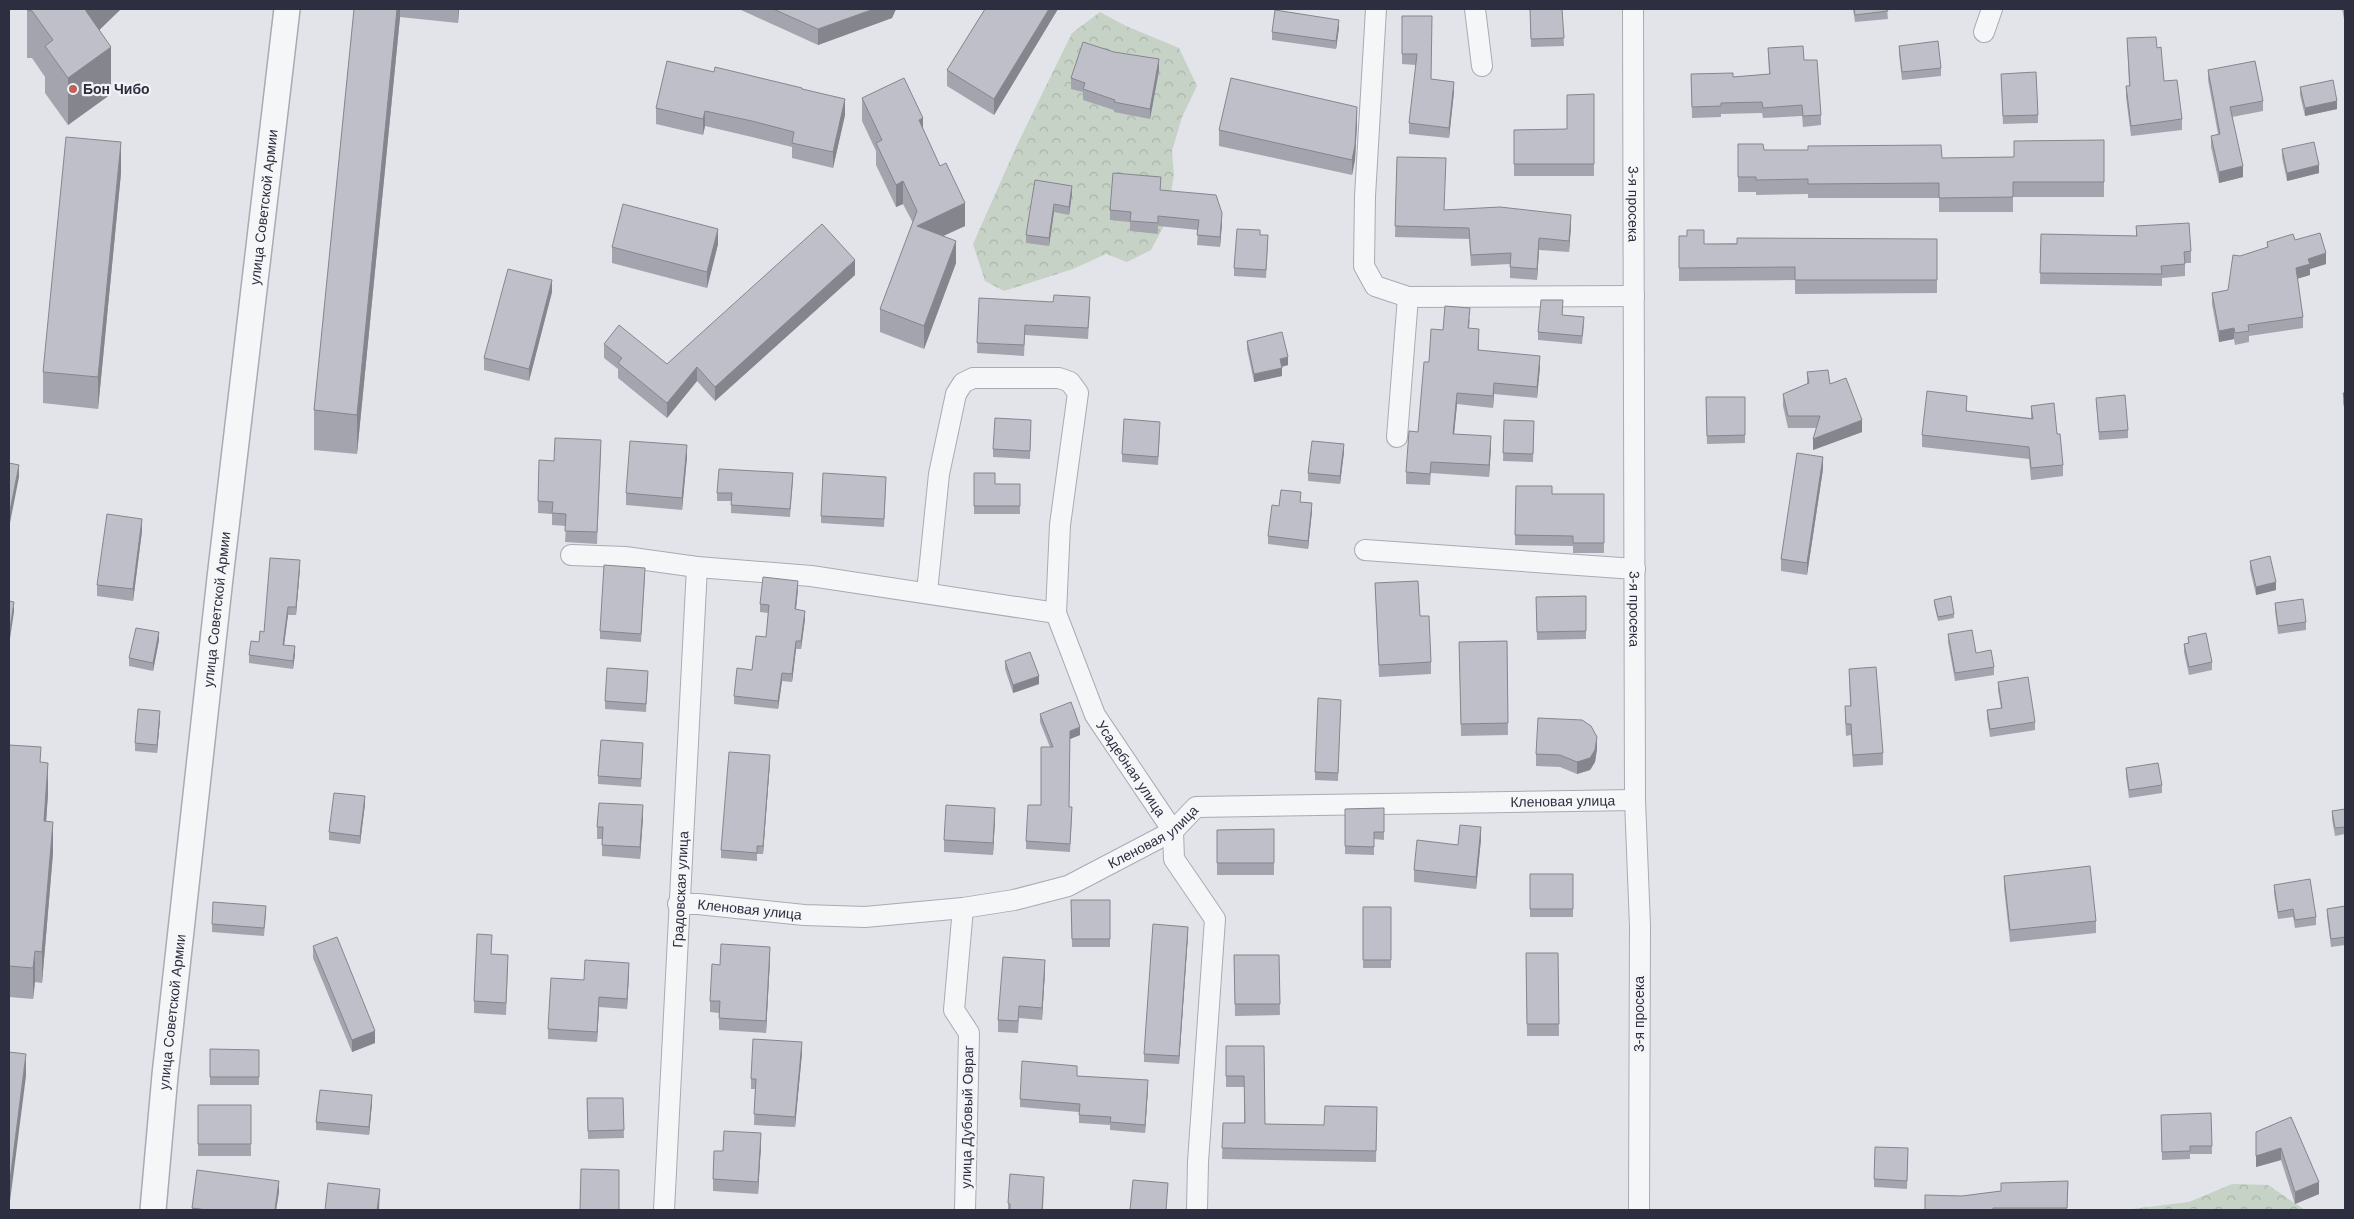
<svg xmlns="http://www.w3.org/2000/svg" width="2354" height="1219" font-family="Helvetica,sans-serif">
<defs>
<pattern id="forest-crowns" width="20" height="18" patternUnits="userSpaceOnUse" patternTransform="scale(1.25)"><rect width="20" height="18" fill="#c5d2c5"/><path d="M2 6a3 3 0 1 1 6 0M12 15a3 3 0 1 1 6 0" fill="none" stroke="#aab5aa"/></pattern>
</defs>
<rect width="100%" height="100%" fill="#e3e4ea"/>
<!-- forest -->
<path fill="url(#forest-crowns)" d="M1100,12l26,14 53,22 18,38 -15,31 -10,34 2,24 -8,47 -15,28 -24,12 -21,-8 -33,15 -69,22 -19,-10 -12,-37 44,-99 55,-112z
M2232,1184l36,1 37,25h-181l65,-8z"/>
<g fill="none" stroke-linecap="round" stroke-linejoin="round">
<defs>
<g id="minor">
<path d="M1376,9l-11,187 -1,70 11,20 33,11 226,-1"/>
<path d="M1475,9l7,57"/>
<path id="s1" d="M1633,9l2,791 5,126 -1,284"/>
<path d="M1984,32l8,-23"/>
<path d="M1397,437l11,-140"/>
<path d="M1365,550l270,19"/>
<path d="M571,555l54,2 72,10 114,9 245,37"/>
<path id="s2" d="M927,592l12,-118 17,-80 7,-11 10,-5h86l11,4 8,11 -18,132 -4,88 39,102 78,116 1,28 41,60 -17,243 -1,48"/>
<path id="s3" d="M678,904h20l106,11 61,2 98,-9 51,-8 54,-14 105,-55 23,-24 439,-7"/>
<path d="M963,908l-9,102 15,23 -4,177"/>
<path id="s4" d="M664,1210l33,-643"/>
</g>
<g id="tertiary">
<path id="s5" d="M153,1210l12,-135 55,-497 67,-569"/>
</g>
</defs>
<!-- minor casing -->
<use href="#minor" stroke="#a9aab4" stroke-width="22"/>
<!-- tertiary casing -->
<use href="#tertiary" stroke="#a9aab4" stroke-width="28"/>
<!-- minor -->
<use href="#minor" stroke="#f5f6f8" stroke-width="20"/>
<!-- tertiary -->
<use href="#tertiary" stroke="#f5f6f8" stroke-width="25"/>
</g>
<!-- wall -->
<path fill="#a3a4ad" d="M27,9h94l-22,21 12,64 -43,31 -23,-32v-16l-13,-19h-5z
M354,9h105l-1,14 -58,-6 -43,437 -43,-4v-40z
M739,9h157l-4,9 -74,27z
M985,9h73l-64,106 -47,-29v-16z
M1530,9h32l2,37 -33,1z
M1853,9h34l1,10 -33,3z
M2342,9h3l-1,10z
M1402,16l29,63 23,13 -5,46 -40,-4v-11l7,-58 -14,-1z
M1339,28l-3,21 -64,-9v-8z
M2127,38l30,10 7,33 18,38v11l-51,6 -5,-39v-11h3z
M1899,46l42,22v8l-39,4 -3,-26z
M1768,48l36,12 17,55v10l-18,2 -1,-11 -39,2 -1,-5 -41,1v3l-29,1 -1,-44 42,3 36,-3z
M1159,70l-9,49 -36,-7v-2l-31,-10v-8l-12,-3v-11z
M2208,70l55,31v10l-31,6 11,60 -24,6 -8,-36v-11l7,-2 -10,-54z
M714,72l88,18 43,25 -12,53 -41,-10v-11l-40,-10 -47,-11 -2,9 -47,-11v-16z
M2001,74l37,41v8l-35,1z
M2300,87l37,22 -32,7 -5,-21z
M1594,94v82h-80v-46l53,-1z
M862,98l61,32 42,96 -22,10 13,27 -32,86 -44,-17v-23l33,-86 -10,-19 -7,3 -20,-42v-14l-14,-30z
M1357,123l-2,37 -3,15 -133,-29v-16z
M2104,140v57h-91v15h-74v-14h-131v-4l-52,1v-3h-18v-48l26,6 178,8 72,-1z
M2282,149l37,24 -32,8 -5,-24z
M1397,157l48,53 126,16 -2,26 -30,-2 -2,30 -27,-2v-14l-39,2 -2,-27 -74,-2z
M121,173l-23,236 -55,-6v-31z
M1035,180l37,14 -3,21 -15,-3 -5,34 -23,-3v-8z
M1161,190l61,33 -2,24 -23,-2 1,-15 -40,-4v8l-28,-3v-9l-20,-2v-10z
M2136,226l55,25v12h-6v13l-23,2v8l-122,-2 1,-50 95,2z
M1260,235l8,8 -2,35 -32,-2v-8z
M1679,236l25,8 233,-5v54l-142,1v-14l-116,1z
M2295,240l31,24 -16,5v6l-13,4 6,38v11l-54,8v6l-14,3 -1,-6 -15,3 -7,-38v-11l16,-3 12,-34 27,-8v-6z
M718,244l-11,44 -95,-25v-16z
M855,275l-140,126 -18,-20 -30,37 -49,-40v-9l-14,-11v-14l63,20z
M552,292l-23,89 -45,-11v-12z
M979,298l111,9 -2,32 -63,-4 -1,21 -47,-3z
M1563,308l-1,7 22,10 -2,19 -44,-4v-8z
M1470,319l-1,9 10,12v10l61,17 -3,31 -43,-4 -1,14 -36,-4 -3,30 37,13 -2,30 -58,-4 -1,12 -24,-1v-12l12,-40 11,-70 14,-32z
M1247,341l41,24 -6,2v9l-28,6 -7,-33z
M1807,372l23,12 32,48 -49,18 3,-22h-28l-5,-22v-12l24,-10z
M2343,393h2v18l-2,-8z
M1706,397h39v46l-38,1z
M2096,398l32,32v8l-29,2z
M2031,406l26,28 6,31v11l-32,4 -2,-21 -107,-12v-12l45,-27v3l64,7z
M1504,420l30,1 -1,41 -30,-1z
M1031,428l-1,31 -37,-2v-8z
M1160,430l-2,35 -36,-3v-8z
M601,452l-4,92 -32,-2 1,-16 -14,-1v-11l-14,-1v-12l16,-40z
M1344,452l-4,32 -32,-3v-8z
M687,457l-5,53 -56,-5v-12z
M1823,469l-16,106 -26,-4v-12z
M974,473l21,11h25v30h-46z
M793,481l-3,36 -59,-4v-12h-14v-8z
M886,485l-2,42 -63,-4v-7z
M1552,494h52v59h-31v-7l-58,-1v-10z
M1301,502l11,9 -4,38 -40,-5v-8l11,-30z
M142,531l-9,70 -36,-5v-11z
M2250,561l26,29 -20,5 -6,-26z
M300,568l-4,47h-8l-4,30 11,9 -2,15 -44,-6v-8l10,-13z
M645,575l-4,67 -41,-3v-8z
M1375,583l45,33 11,46v12l-52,3z
M798,589l-2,21 9,9 -4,30h-5l-4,33 -10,-1 -4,28 -44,-5v-8l18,-26 14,-33 2,-24 -8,-1v-8z
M1586,596v43l-49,1 -1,-43z
M1934,600l20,14v4l-16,3 -4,-17z
M2275,603l31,19v8l-28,4 -3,-23z
M1948,634l46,33v8l-39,6 -7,-39z
M2188,637l24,25v8l-23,5 -5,-23v-8l4,-1z
M159,640l-6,31 -24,-5v-8z
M1507,641l1,94 -47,1 -2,-94z
M1005,661l34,23 -26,9 -8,-24z
M1849,669l34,84v12l-30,2 -2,-32 -5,1 -1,-18v-12h5z
M648,679l-2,33 -41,-3v-8z
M1998,682l37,40v8l-45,7 -3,-19v-8l14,-2 -3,-18z
M1341,700l-3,81 -23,-1v-8z
M1040,714l40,21 -10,4 -1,68 3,8 -2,37 -44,-3v-8l15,-36 9,-58 -10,-25z
M160,719l-3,34 -22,-2v-8z
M9,745l32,17 7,32 -2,27 7,32 -11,130 -7,-1 -2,17 -24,-2z
M1597,749l-2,13 -5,8 -13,4 -17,-7 -24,-1v-12z
M643,750l-2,37 -43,-3v-8z
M770,762l-7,92h-6v7l-36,-3v-8z
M2126,768l36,17v8l-33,5 -3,-22z
M365,804l-5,40 -31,-4v-8z
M1384,808v32l-10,-1v16l-29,-1v-45z
M2345,809v25l-10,2 -3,-17v-8z
M643,817l-3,42 -38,-3v-17h-5v-12z
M995,819l-2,36 -49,-3v-12z
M1274,829v46h-57v-45z
M1481,839l-5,50 -62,-7v-12l44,-25z
M1530,874h43v43h-43z
M2004,876l92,45v12l-86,9 -6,-54z
M2274,885l42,32v8l-21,3 -2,-11 -15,2 -4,-26z
M1071,900h39v47h-38z
M2345,906v39l-14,2 -4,-31v-7z
M1363,907h28v61h-28z
M266,914l-2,22 -52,-4v-8z
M1188,935l-9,129 -35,-2v-8z
M313,946l62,97 -23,9 -39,-94z
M1526,953h32l1,83h-32z
M492,954l16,13 -2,48 -32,-2v-12z
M1234,955h45l1,60 -45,1z
M770,959l-4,74 -47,-3v-17l-9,-1v-11z
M1045,971l-3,49 -23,-2 -1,15 -20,-1v-12z
M629,973l-2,36 -28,-2 -2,35 -49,-3v-10l36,-49z
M1226,1046h38l1,78 59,1 53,-18 -1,55 -154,-3 1,-36h21v-36h-18z
M210,1049l49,1v35h-49z
M802,1053l-7,74 -41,-2 1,-36h-4v-10z
M1077,1076l71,12 -3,45 -35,-3v-5l-31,-2v-11l-59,-5v-8z
M587,1098h36l1,40 -36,1z
M372,1103l-3,32 -53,-5v-8z
M198,1105h53v51h-53z
M2161,1115l51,31v8h-22v5l-28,1z
M2291,1117l28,77 -24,10 -14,-44 -25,7v-35z
M761,1145l-3,49 -45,-3v-12l10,-28z
M1908,1156l-1,33 -33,-2v-8z
M2068,1181l-1,29h-142l37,-14 39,-5z
M1044,1185l-1,25h-35v-7z
M279,1192l-3,18h-84v-2z"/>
<!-- shaded-wall -->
<path fill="#85868d" d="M86,9h35l-32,31 -3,-29z
M397,9h3v8l-43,437v-39z
M458,9h1l-1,14z
M874,9h22l-4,9 -74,27v-16z
M1049,9h9l-64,106v-16z
M2345,10v8l-1,1v-8z
M1339,20v8l-3,21v-8z
M111,47v47l-43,31v-47z
M1159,59v11l-9,49v-10z
M1454,82v10l-5,46v-10z
M845,99v16l-12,53v-16z
M2337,101v8l-32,7v-8z
M1357,107v16l-2,37 -3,15v-15z
M705,111v15l-2,9v-16z
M923,118v23l-4,-21z
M121,142v31l-23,236v-32z
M2319,165v8l-32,8v-8z
M2243,166v11l-24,6v-11z
M903,181v23l-7,3v-22z
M1072,186v8l-3,21v-8z
M965,203v23l-48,22v-22z
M1054,204v8l-5,34v-8z
M1222,213v10l-2,24v-10z
M1571,215v11l-2,26v-11z
M718,229v15l-11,44v-16z
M1539,238v12l-2,30v-11z
M956,241v22l-32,86v-23z
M2326,253v11l-16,5v6l-14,4v-11l12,-9z
M855,260v15l-140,126v-14z
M552,280v12l-23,89v-12z
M2234,328v11l-15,3v-11z
M1540,356v11l-3,31v-11z
M1288,357v8l-8,2v-8z
M697,367v14l-30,37v-15z
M1282,368v8l-28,6v-8z
M1494,383v11l-1,14v-12z
M1457,393v11l-4,41v-11z
M1862,420v12l-49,18v-11z
M1491,436v11l-2,30v-12z
M1344,444v8l-4,32v-8z
M687,445v12l-5,53v-12z
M1823,457v12l-16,106v-12z
M19,465v12l-10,51v-12z
M1312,503v8l-4,38v-8z
M142,519v12l-9,70v-12z
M300,560v8l-4,47v-8z
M798,581v8l-3,28v-8z
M2276,582v8l-20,5v-8z
M14,602v10l-5,33v-10z
M288,607v8l-5,38v-8z
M805,611v8l-4,30v-8z
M159,632v8l-6,31v-8z
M796,641v8l-4,33v-8z
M295,646v8l-2,15v-8z
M782,673v8l-4,28v-8z
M1039,676v8l-26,9v-8z
M160,711v8l-3,34v-8z
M1080,727v8l-10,4v-8z
M1597,737v12l-2,13 -5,8 -13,4v-12z
M770,755v7l-7,92v-8z
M48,763v31l-4,58v-31z
M365,796v8l-5,40v-8z
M643,805v12l-3,42v-12z
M995,808v11l-2,36v-12z
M53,822v31l-11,130v-31z
M1481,827v12l-5,50v-12z
M1188,927v8l-9,129v-8z
M770,947v12l-4,74v-12z
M35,951v31l-2,17v-31z
M1045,960v11l-3,49v-12z
M629,963v10l-2,36v-10z
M599,997v10l-2,35v-10z
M375,1031v12l-23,9v-12z
M802,1042v11l-7,74v-10z
M26,1054v22l-17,133v-21z
M1148,1080v8l-3,45v-8z
M372,1095v8l-3,32v-8z
M761,1133v12l-3,49v-12z
M2281,1148v12l-25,7v-11z
M279,1181v11l-3,18h-1z
M2319,1182v12l-24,10v-12z
M380,1189l-1,21h-2z"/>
<!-- building -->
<path fill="#bebfc9" stroke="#85868d" d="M27,9h59v2l25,36 -43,31 -23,-32 8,-6 -21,-29 -5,-1z
M354,9h43l-40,406 -43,-5z
M773,9h101l-56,20z
M985,9h64l-55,90 -47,-29z
M1530,9h32l2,29 -33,1z
M1854,9h33l1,2 -33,4z
M1275,10l64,10 -3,21 -64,-9z
M1402,16h30l-1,63 23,3 -5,46 -40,-5 8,-69h-15z
M2156,37l1,11 4,-1 3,34 13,-1 5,39 -51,7 -5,-40h4l-3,-48z
M1938,41l3,27 -39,4 -3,-26z
M1083,42l31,10 45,7 -9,50 -36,-7 1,-2 -32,-11 2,-6 -14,-5z
M1803,46l1,14h13l4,55 -18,1 -1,-11 -39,3 -1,-6 -41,1v3l-29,1 -1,-33 42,-1v4l37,-3 -2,-26z
M667,61l47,11 1,-5 87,21v1l43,10 -12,53 -41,-9 2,-11 -42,-11 -47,-10 -2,8 -47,-11z
M2255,61l8,40 -33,6 13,59 -24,6 -8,-36 9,-2 -12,-64z
M2036,72l2,43 -35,1 -2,-42z
M904,78l19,40 -4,2 21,46 6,-3 19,40 -48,23 39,15 -32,85 -44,-17 37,-98 -14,-30 -7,4 -20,-42 6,-3 -20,-42z
M1231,78l126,29 -2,38 -3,15 -133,-30z
M2333,80l4,21 -32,7 -5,-21z
M1594,94v70h-80v-34l53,-1v-34z
M66,137l55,5 -23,235 -55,-5z
M2104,140v42h-91v15l-74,1v-15l-131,1v-5l-52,1v-3h-18v-33h25l1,6h44v-4l133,-1 1,13 72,-1v-16z
M2314,142l5,23 -32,8 -5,-24z
M1397,157l49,1 -2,52 56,-3 71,8 -2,26 -30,-3 -2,31 -27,-2 1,-14 -40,2 -2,-27 -74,-2z
M1113,173l48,4 -1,13 56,5 6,18 -2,24 -23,-2 2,-15 -41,-4v7l-28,-2 1,-9 -21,-2z
M1035,180l37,6 -3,21 -15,-3 -5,34 -23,-3z
M623,204l95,25 -11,43 -95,-25z
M2189,223l2,28 -7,1 1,12 -24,2 1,8 -122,-1 1,-39 96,2 -1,-10z
M822,224l33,36 -140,127 -18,-20 -30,36 -49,-40 4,-5 -18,-14 15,-19 48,39z
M1237,229l23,1v5h8l-2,35 -32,-2z
M1687,230h17v14h33v-6l200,1v41h-142v-13l-116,1v-32h8z
M2320,233l6,20 -18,6 2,5 -14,4 7,49 -55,8 1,6 -14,2 -1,-5 -15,3 -7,-38 16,-3 5,-35 7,1 28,-9 -1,-5 26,-8 2,6z
M508,269l44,11 -23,89 -45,-11z
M1054,295l36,2 -2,31 -63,-3 -1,20 -47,-2 2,-45 74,4z
M1541,300h22l-1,15 22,2 -2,19 -44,-4z
M1445,306l25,2 -2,20 11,1 -1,21 62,6 -3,31 -43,-4 -1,13 -36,-3 -4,41 38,2 -2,29 -58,-3 -1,12 -24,-2 3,-41 9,1 6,-70h5l2,-33 12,1z
M1282,332l6,25 -8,2 2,9 -28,6 -7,-33z
M1828,370l2,14 16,-6 16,42 -49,19 7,-23h-32l-5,-22 26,-11 -2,-11z
M1927,391l40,5 -1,15 67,8 -2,-13 23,-3 3,31h3l3,31 -32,3 -2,-21 -107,-12z
M2343,393h2v8z
M2125,395l3,35 -29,2 -3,-34z
M1706,397h39v38l-38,1z
M995,418l36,2 -1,31 -37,-2z
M1124,419l36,3 -2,35 -36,-3z
M1504,420l30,1 -1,33 -30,-1z
M555,438l46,2 -4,92 -32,-1 1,-17 -14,-1 1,-11 -15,-1 1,-41 15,1z
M630,441l57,4 -5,53 -56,-5z
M1312,441l32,3 -4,32 -32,-3z
M1797,453l26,4 -16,106 -26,-4z
M9,463l10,2 -10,51z
M719,469l74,4 -3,36 -59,-4 1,-12h-15z
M823,473l63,4 -2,42 -63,-3z
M974,473h21v11h25v22h-46z
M1516,486h36v8h52v49h-31v-7l-58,-1z
M1281,490l20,2 -1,10 12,1 -4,38 -40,-5 4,-31 7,1z
M107,514l35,5 -9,70 -36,-4z
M2270,556l6,26 -20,5 -6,-26z
M270,558l30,2 -4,47h-8l-5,38 12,1 -2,15 -44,-6 2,-14 8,1 1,-11 4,1z
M604,565l41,3 -4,66 -41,-3z
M763,577l35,4 -3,28 10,2 -4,30h-5l-4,33 -10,-1 -4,28 -44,-5 3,-28 15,2 4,-34 10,1 3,-32 -9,-1z
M1418,581l2,35h9l2,46 -52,3 -4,-82z
M1586,596v35l-49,1 -1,-35z
M1951,596l3,18 -16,3 -4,-17z
M2303,599l3,23 -28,4 -3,-23z
M9,601l5,1 -5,33z
M136,628l23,4 -6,31 -24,-5z
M1972,630l4,23 15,-3 3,17 -39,6 -7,-39z
M2206,633l6,29 -23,5 -5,-23 5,-1 -1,-6z
M1507,641l1,82 -47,1 -2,-82z
M1030,652l9,24 -26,9 -8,-24z
M1876,667l7,86 -30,2 -2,-31h-5l-1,-18h6l-2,-37z
M607,668l41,3 -2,33 -41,-3z
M2028,677l7,45 -45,7 -3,-19 15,-2 -4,-26z
M1318,698l23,2 -3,73 -23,-1z
M1071,702l9,25 -10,4 -1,76h3l-2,37 -44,-3 2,-36h13v-58h12l-13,-33z
M138,709l22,2 -3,34 -22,-2z
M1538,718l44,2 9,6 6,11 -2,13 -5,8 -13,4 -17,-7 -24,-1z
M601,740l42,3 -2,36 -43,-3z
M9,745l32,2 -1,15 8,1 -4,58 9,1 -11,130 -7,-1 -2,17 -24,-2z
M729,752l41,3 -7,91h-6v7l-36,-3z
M2158,763l4,22 -33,5 -3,-22z
M334,793l31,3 -5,40 -31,-4z
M599,803l44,2 -3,42 -38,-2 1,-18h-6z
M946,805l49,3 -2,35 -49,-3z
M1384,808v24h-10v15l-29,-1v-37z
M2345,809v18l-10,1 -3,-17z
M1460,825l21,2 -5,50 -62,-7 3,-30 41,5z
M1274,829v34h-57v-33z
M2090,866l6,55 -86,9 -6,-54z
M1530,874h43v35h-43z
M2310,879l6,38 -21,3 -2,-11 -15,3 -4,-27z
M1071,900h39v39h-38z
M213,902l53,4 -2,22 -52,-4z
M2345,906v31l-14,2 -4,-30z
M1363,907h28v53h-28z
M1153,924l35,3 -9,129 -35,-2z
M477,934l15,1 -1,19 17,1 -2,48 -32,-2z
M337,937l38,94 -23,9 -39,-94z
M721,944l49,3 -4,74 -47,-3 1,-17h-10l2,-37 8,1z
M1526,953h32l1,71h-32z
M1234,955h45l1,49h-45z
M1003,957l42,3 -3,48 -23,-2 -1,15 -20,-1z
M585,960l44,3 -2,36 -28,-2 -2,35 -49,-3 3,-51 33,2z
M753,1039l49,3 -7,75 -41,-3 2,-35h-5z
M1226,1046h38l1,78 59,1 1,-19 52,1 -1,44 -154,-3 1,-25h22l-1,-47h-18z
M210,1049l49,1v27h-49z
M9,1052l17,2 -17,134z
M1022,1061l55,5v10l71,4 -3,45 -35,-3 1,-5 -32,-2 1,-11 -60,-5z
M320,1090l52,5 -3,32 -53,-5z
M587,1098h36l1,32 -36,1z
M198,1105h53v39h-53z
M2211,1113l1,33h-22v5l-28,1 -1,-37z
M2291,1117l28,65 -24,10 -14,-44 -25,8v-24z
M724,1131l37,2 -3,49 -45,-3 1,-28h9z
M1875,1147l33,1 -1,33 -33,-2z
M581,1169l38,1v40h-39z
M197,1170l82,11 -4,29h-68l-15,-2z
M1010,1174l34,3 -2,33h-32v-6l-2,-1z
M1133,1180l35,3 -2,27h-36z
M2068,1181l-1,27h-74v2h-68v-15l37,1 39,-5v-8z
M328,1183l52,6 -3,21h-52z"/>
<!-- markers -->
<circle fill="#c06057" stroke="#f2f3f7" stroke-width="2" cx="73" cy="89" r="5"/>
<g text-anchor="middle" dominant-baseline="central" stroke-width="4.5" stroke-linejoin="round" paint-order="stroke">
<!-- poi labels -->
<g font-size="14" font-weight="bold" fill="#2d2f40" stroke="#f2f3f7" text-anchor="start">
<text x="83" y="89">Бон Чибо</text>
</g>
<!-- street labels -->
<g font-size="14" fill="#2d2f40" stroke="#f2f3f7">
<text stroke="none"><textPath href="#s1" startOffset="195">3-я просека</textPath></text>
<text stroke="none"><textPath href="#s5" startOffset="1009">улица Советской Армии</textPath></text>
<text stroke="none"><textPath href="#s5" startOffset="604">улица Советской Армии</textPath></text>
<text stroke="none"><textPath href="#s1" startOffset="600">3-я просека</textPath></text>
<text stroke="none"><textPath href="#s2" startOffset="731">Усадебная улица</textPath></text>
<text stroke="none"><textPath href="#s3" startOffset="912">Кленовая улица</textPath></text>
<text stroke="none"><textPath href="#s3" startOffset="492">Кленовая улица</textPath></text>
<text stroke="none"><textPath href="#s4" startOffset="321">Градовская улица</textPath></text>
<text stroke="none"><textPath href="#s3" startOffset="72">Кленовая улица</textPath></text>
<text stroke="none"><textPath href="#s5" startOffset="199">улица Советской Армии</textPath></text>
<text transform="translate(1639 1014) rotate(-90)">3-я просека</text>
<text transform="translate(967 1117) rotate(-89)">улица Дубовый Овраг</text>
</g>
</g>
<!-- border -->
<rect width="2354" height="1219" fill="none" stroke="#2d2f40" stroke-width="20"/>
</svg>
